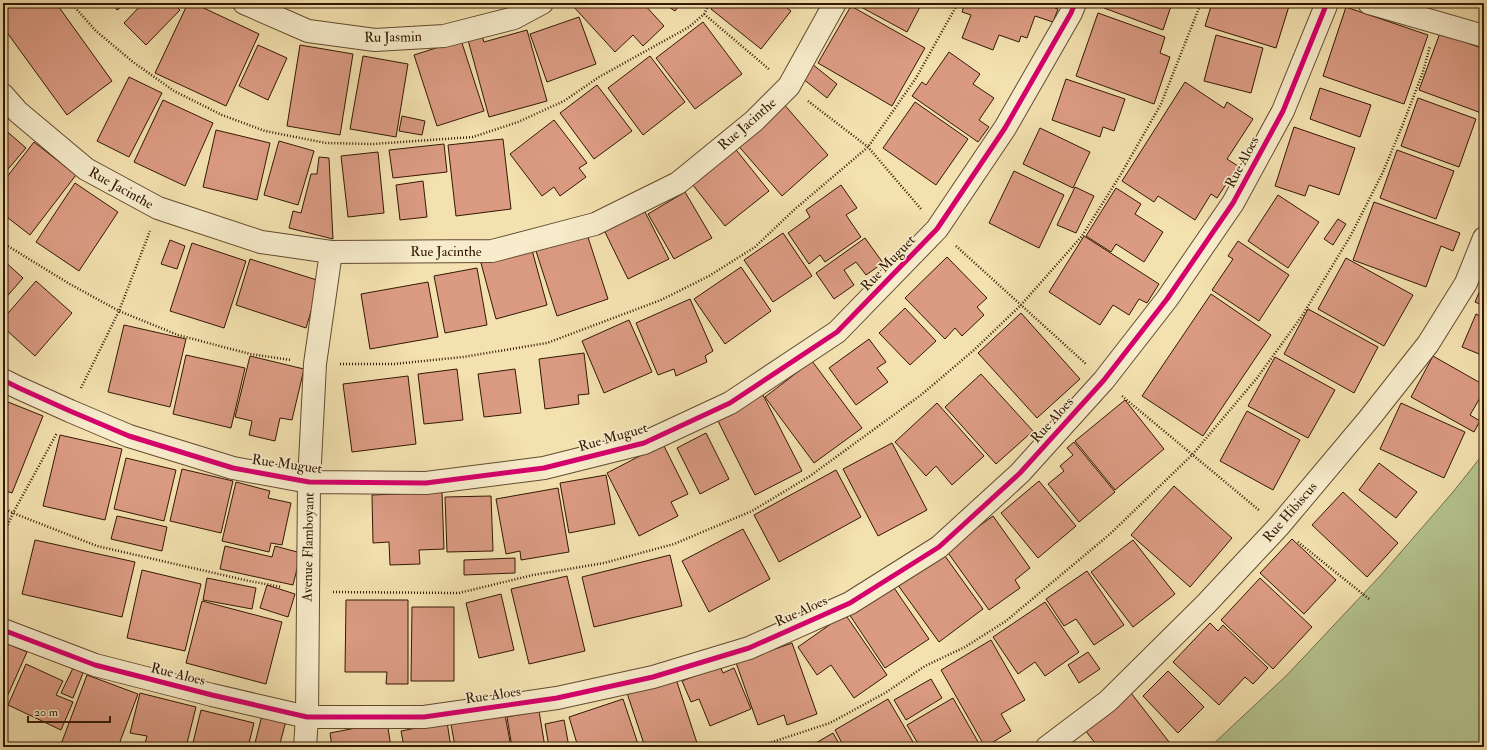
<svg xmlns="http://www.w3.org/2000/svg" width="1487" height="750" font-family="'IM FELL Double Pica',serif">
<rect width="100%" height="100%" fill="#f3e1af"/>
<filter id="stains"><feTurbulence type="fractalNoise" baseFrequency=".005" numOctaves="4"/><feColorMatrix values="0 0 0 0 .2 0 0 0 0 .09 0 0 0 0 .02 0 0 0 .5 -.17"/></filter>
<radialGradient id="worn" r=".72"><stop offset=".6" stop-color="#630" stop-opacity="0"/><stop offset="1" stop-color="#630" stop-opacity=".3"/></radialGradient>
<!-- green -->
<path fill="#b5c490" stroke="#746e4a" d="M1484,453v294h-274l77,-72 94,-100 72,-83z"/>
<!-- building -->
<path fill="#db9b83" stroke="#331804" d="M16,3h40l56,78 -45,34 -64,-88v-15z
M112,3h15l-10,7z
M143,3h30l7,7 -34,35 -22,-22z
M188,3h5l66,31 -33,72 -71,-33z
M365,3h29l-29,3z
M575,3h68l21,23 -21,20 -10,-11 -18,17 -43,-47z
M663,3h18l-6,8z
M715,3h66l10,8 -30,38 -50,-40z
M863,3h59l-15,29 -46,-25z
M965,3h77l16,6 -5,13 -18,-6 -8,22 -6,-2 -2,6 -20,-7 -6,15 -31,-12 9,-23 -9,-3z
M1106,3h66l-9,27 -59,-22z
M1212,3h78l-14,45 -71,-22z
M851,6l74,42 -33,58 -74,-43z
M1346,7l82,28 -24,69 -81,-28z
M1098,13l67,24 -5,16 10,4 -16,47 -78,-28z
M579,17l17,47 -49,18 -17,-48z
M703,22l39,52 -47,35 -39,-51z
M527,30l20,71 -58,16 -21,-77 14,-4 2,6z
M1440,33l44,16v65l-65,-24z
M1216,35l47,13 -12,45 -47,-12z
M461,40l23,71 -47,15 -23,-71z
M258,45l29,13 -19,42 -29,-14z
M300,45l53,9 -13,81 -53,-9z
M949,52l31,22 -7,10 21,14 -15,22 10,7 -11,15 -66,-46 10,-14 4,3z
M363,56l45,8 -12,73 -46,-8z
M650,56l35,46 -42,33 -35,-47z
M812,64l25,20 -10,14 -25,-20z
M129,77l33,16 -33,64 -32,-16z
M1066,79l59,20 -11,32 -11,-4 -3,10 -48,-17z
M1185,82l39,26 3,-6 26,17 -26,40 11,7 -21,32 -6,-4 -16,26 -37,-24 -4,6 -32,-21z
M597,85l35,46 -38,28 -34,-46z
M1320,88l51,17 -11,32 -50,-18z
M1418,98l58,21 -17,48 -58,-21z
M163,100l50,23 -28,63 -51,-24z
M782,102l46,53 -46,41 -47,-54z
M915,102l53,37 -32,46 -53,-37z
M402,116l23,5 -3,14 -23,-4z
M554,120l33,43 -8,5 7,9 -26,19 -6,-9 -12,9 -32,-42z
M1294,127l61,21 -16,47 -30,-10 -4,11 -30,-10z
M3,128l23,20 -23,27z
M1040,128l50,24 -17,36 -50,-24z
M216,130l54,13 -13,57 -54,-13z
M503,139l8,70 -55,7 -8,-71z
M279,141l35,10 -16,54 -34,-10z
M34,142l42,33 -46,60 -27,-21v-32z
M444,144l3,28 -54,6 -4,-28z
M733,146l36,45 -44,35 -36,-46z
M1397,150l57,21 -18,48 -56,-21z
M378,152l6,61 -36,4 -7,-61z
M319,157l10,1 4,81 -44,-11 4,-17 8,2 10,-39h6z
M1014,171l50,24 -25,53 -50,-25z
M423,181l4,36 -27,3 -4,-35z
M75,183l43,29 -39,59 -43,-29z
M841,185l16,23 -11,7 15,22 -36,25 -5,-7 -11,9 -21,-31 22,-16 -4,-7z
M1075,187l19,9 -18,37 -19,-8z
M1116,188l25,16 -6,10 28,18 -19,30 -28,-18 -5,8 -25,-16z
M685,192l27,46 -38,21 -26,-45z
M1278,195l41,27 -31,46 -40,-27z
M1374,202l86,31 -7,18 -12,-5 -15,41 -73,-27z
M644,210l25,49 -41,20 -24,-49z
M1338,219l8,5 -13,21 -9,-6z
M586,231l22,68 -51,17 -22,-68z
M783,233l29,43 -39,26 -29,-42z
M1084,236l75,48 -12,19 -8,-4 -10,16 -16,-10 -13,20 -51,-33z
M865,238l18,25 -17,12 -10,-13 -12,8 10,15 -20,14 -18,-26z
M170,240l15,6 -8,23 -16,-5z
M1238,241l51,34 -30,46 -47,-31 21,-31 -5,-3z
M192,243l54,18 -22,67 -54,-17z
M532,250l15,55 -51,14 -15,-56z
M947,257l40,41 -10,9 7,8 -22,21 -7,-8 -10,11 -40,-41z
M1346,258l67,37 -29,51 -66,-37z
M250,259l70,22 -14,47 -70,-23z
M3,260l20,18 -20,23z
M741,267l30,44 -46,33 -31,-45z
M477,268l10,57 -42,8 -11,-57z
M36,281l36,32 -37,43 -32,-29v-8z
M1484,281v25l-9,-4z
M428,282l10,55 -68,12 -9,-55z
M1211,294l60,41 -68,101 -61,-40z
M690,299l23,52 -8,5 2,6 -31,14 -2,-7 -16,6 -22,-52z
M905,308l31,33 -26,24 -31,-32z
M1308,309l70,38 -24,46 -70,-39z
M1021,313l59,66 -43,39 -59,-65z
M1476,314l8,4v38l-22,-9z
M629,320l23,52 -48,21 -22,-52z
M124,325l62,14 -16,68 -62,-15z
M869,339l17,23 -9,6 11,14 -32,23 -27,-37z
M584,353l5,41 -11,1 1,9 -34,5 -6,-50z
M186,355l59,13 -14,60 -58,-14z
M250,356l54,13 -12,51 -12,-2 -5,23 -26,-6 3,-14 -17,-4z
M1433,356l51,29v6l-14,24 10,6 -6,11 -63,-35z
M1275,357l60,33 -27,48 -60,-32z
M812,361l50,67 -48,35 -49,-66z
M457,369l6,51 -39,4 -6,-50z
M515,369l6,44 -37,4 -6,-43z
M981,374l52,57 -37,33 -51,-57z
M408,376l8,68 -64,8 -9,-68z
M763,395l39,76 -47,24 -38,-76z
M3,400l40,16 -31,77 -9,-3z
M1125,400l39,49 -49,41 -40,-49z
M937,403l47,53 -32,29 -16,-19 -10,10 -31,-34z
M1401,403l64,29 -21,46 -64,-29z
M1247,411l53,29 -27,50 -53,-29z
M706,433l23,46 -29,15 -23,-46z
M60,435l62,14 -17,71 -62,-14z
M1074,442l41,50 -36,30 -31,-38 16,-13 -4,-5 13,-11 -6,-7z
M892,443l35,67 -49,26 -35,-67z
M663,444l25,50 -17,8 7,14 -39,20 -32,-63z
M126,458l50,12 -12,51 -50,-12z
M1379,463l38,29 -21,26 -37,-28z
M182,469l51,12 -12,52 -51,-12z
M836,470l25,47 -82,45 -25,-47z
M606,475l9,49 -46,9 -9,-50z
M1039,481l37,45 -38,32 -37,-45z
M236,482l34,9 -2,7 23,5 -9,42 -11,-2 -2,9 -47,-11z
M1174,486l58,52 -42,49 -59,-52z
M558,488l11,64 -48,8 -1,-9 -14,3 -10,-55z
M442,492l2,57 -25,1 1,14 -30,1 -1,-23 -16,1 -1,-48z
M1343,492l55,51 -31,34 -55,-52z
M491,496l2,55 -46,1 -2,-55z
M117,516l50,11 -5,24 -51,-12z
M993,516l37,52 -15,12 5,8 -31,22 -43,-60z
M743,529l27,50 -61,33 -27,-51z
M1292,539l44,41 -32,34 -44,-41z
M35,540l100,22 -13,55 -100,-23z
M1133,540l42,54 -42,33 -42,-55z
M225,546l47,11 3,-11 26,7 -8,32 -73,-16z
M940,549l43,60 -44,33 -44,-61z
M670,555l12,51 -88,21 -12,-50z
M515,558v15l-51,2v-15z
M142,570l59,14 -16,67 -58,-13z
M1087,571l37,54 -30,20 -18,-26 -12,7 -18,-27z
M567,576l18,75 -56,13 -18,-75z
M207,578l49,10 -4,21 -49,-9z
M1260,578l52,49 -39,42 -52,-49z
M890,582l39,57 -44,29 -38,-57z
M267,585l28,9 -7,23 -28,-9z
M501,594l13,56 -35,8 -13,-55z
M346,600h62v84h-22l1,-12h-42z
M202,601l80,21 -16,62 -80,-21z
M1045,602l34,50 -34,24 -10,-14 -17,12 -25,-37z
M412,607h42v74h-43z
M845,614l42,61 -33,23 -23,-33 -14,10 -19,-28z
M1210,623l8,8 5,-6 45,43 -15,16 -8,-7 -26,28 -46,-43z
M991,640l34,60 -24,14 10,17 -26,16 -44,-77z
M3,642l24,10 -24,54z
M792,643l25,71 -30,11 -3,-10 -26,10 -24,-68 13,2z
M1088,652l12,17 -21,14 -11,-18z
M26,664l37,17 -7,14 17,7 -12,28 -53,-25z
M720,666l3,7 11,-5 17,41 -41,17 -11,-27 -8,3 -9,-21z
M73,668l10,5 -10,25 -12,-5z
M1168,671l36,36 -26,26 -35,-37z
M87,675l51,19 -20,53h-58z
M675,676l23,70 -4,1h-49l-18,-54z
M931,679l11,19 -36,22 -12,-20z
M140,693l56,14 -10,40h-42l3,-11 -17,-3z
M1131,693l42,54h-75l-13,-17z
M953,698l28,49h-61l-13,-22z
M623,699l16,48h-61l-9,-30z
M888,699l28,48h-72l-9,-17z
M201,710l53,13 -6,24h-56z
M539,711l6,36h-33l-5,-30z
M262,715l24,6 -7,26h-25z
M505,715l6,32h-56l-4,-23z
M564,720l5,27h-20l-4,-23z
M387,722l4,25h-59l-2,-14z
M447,722l4,25h-47l-3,-16z
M833,733l8,14h-32z
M1091,742l2,5h-15z"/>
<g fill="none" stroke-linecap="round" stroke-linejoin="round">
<defs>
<path id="street" d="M244,3l64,28 67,9 69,-4 70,-18 28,-15
M1369,3l115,33
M3,95l15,17 68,57 72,39 103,34 70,10 161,-1 103,-27 83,-41 76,-62 35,-35 46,-83
M3,380l16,8 51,23 59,25 104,32 76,14 117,1 118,-15 100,-25 86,-40 107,-71 100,-103 68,-101 66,-115 4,-10
M3,630l92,35 117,30 95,22h117l133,-19 96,-21 96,-29 101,-45 89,-56 81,-74 84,-93 63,-81 66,-96 50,-92 44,-108
M305,747l2,-30 2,-235 6,-118 16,-112
M1047,747l61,-46 98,-97 73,-78 89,-106 60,-76 38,-61 18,-45"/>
</defs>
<!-- street casing -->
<use href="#street" stroke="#634a2f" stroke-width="24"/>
<!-- path -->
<path stroke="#331804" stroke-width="2.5" stroke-dasharray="1 2" stroke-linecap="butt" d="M71,3l25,28 37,31 41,29 48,24 43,16 61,12 47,1 100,-7 45,-15 46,-21 35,-24 90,-50 15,-13 6,-11
M704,14l66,56
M808,101l60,46 53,62
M3,243l65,40 51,28 59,24 72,19 41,6
M956,246l130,118
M340,364h54l69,-7 84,-14 114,-43 48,-24 46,-29 40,-38 73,-62 48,-69 42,-75
M81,388l38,-77 31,-80
M1122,396l138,115
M3,508l10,5 84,33 152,35 33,6
M3,536l10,-23 44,-80
M1298,542l71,57
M333,592l126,1 74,-18 71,-12 70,-19 78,-33 58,-35 111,-81 53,-45 47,-45 61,-69 39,-62 40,-70 40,-101
M757,747l73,-24 55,-30 40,-27 40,-19 41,-26 104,-87 82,-79 65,-77 45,-62 49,-81 32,-63 20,-48 20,-52 7,-26"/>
<!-- street -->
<use href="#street" stroke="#f7eccb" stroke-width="22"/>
<defs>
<path id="cycleway" d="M3,380l16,8 51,23 59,25 104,32 76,14 117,1 118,-15 100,-25 86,-40 107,-71 100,-103 68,-101 66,-115 4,-10
M3,630l92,35 117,30 95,22h117l133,-19 96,-21 96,-29 101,-45 89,-56 81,-74 84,-93 63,-81 66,-96 50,-92 44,-108"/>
</defs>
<!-- cycleway casing -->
<use href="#cycleway" stroke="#f7eccb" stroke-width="8"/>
<!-- cycleway -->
<use href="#cycleway" stroke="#d6006c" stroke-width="5"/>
</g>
<g text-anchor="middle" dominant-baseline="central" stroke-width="3.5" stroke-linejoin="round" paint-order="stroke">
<!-- street labels -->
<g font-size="14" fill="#331804" stroke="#f7eccb">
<text transform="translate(393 37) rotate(-1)">Ru Jasmin</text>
<text transform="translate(747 124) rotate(-41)">Rue Jacinthe</text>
<text transform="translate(1242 162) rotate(-62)">Rue Aloes</text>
<text transform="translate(121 188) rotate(29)">Rue Jacinthe</text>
<text x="446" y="251">Rue Jacinthe</text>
<text transform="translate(888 263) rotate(-46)">Rue Muguet</text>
<text transform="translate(1052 420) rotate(-48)">Rue Aloes</text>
<text transform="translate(613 437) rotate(-16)">Rue Muguet</text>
<text transform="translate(287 464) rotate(8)">Rue Muguet</text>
<text transform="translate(1290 512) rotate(-49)">Rue Hibiscus</text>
<text transform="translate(308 547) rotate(-89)">Avenue Flamboyant</text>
<text transform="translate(801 611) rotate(-24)">Rue Aloes</text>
<text transform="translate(178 674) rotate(14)">Rue Aloes</text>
<text transform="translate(493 695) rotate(-8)">Rue Aloes</text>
</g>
</g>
<!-- margin -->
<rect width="1487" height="750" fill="none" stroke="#f3e1af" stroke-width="16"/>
<rect x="4" y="4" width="1479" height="742" fill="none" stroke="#331804" stroke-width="2"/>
<rect x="8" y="8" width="1471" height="734" fill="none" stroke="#331804"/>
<!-- scale -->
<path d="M28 716v6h82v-6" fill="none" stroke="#331804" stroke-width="2"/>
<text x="34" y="716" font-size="12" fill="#331804" stroke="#f7eccb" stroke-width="3" paint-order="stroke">20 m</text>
<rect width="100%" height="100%" filter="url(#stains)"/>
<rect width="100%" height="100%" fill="url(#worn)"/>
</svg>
